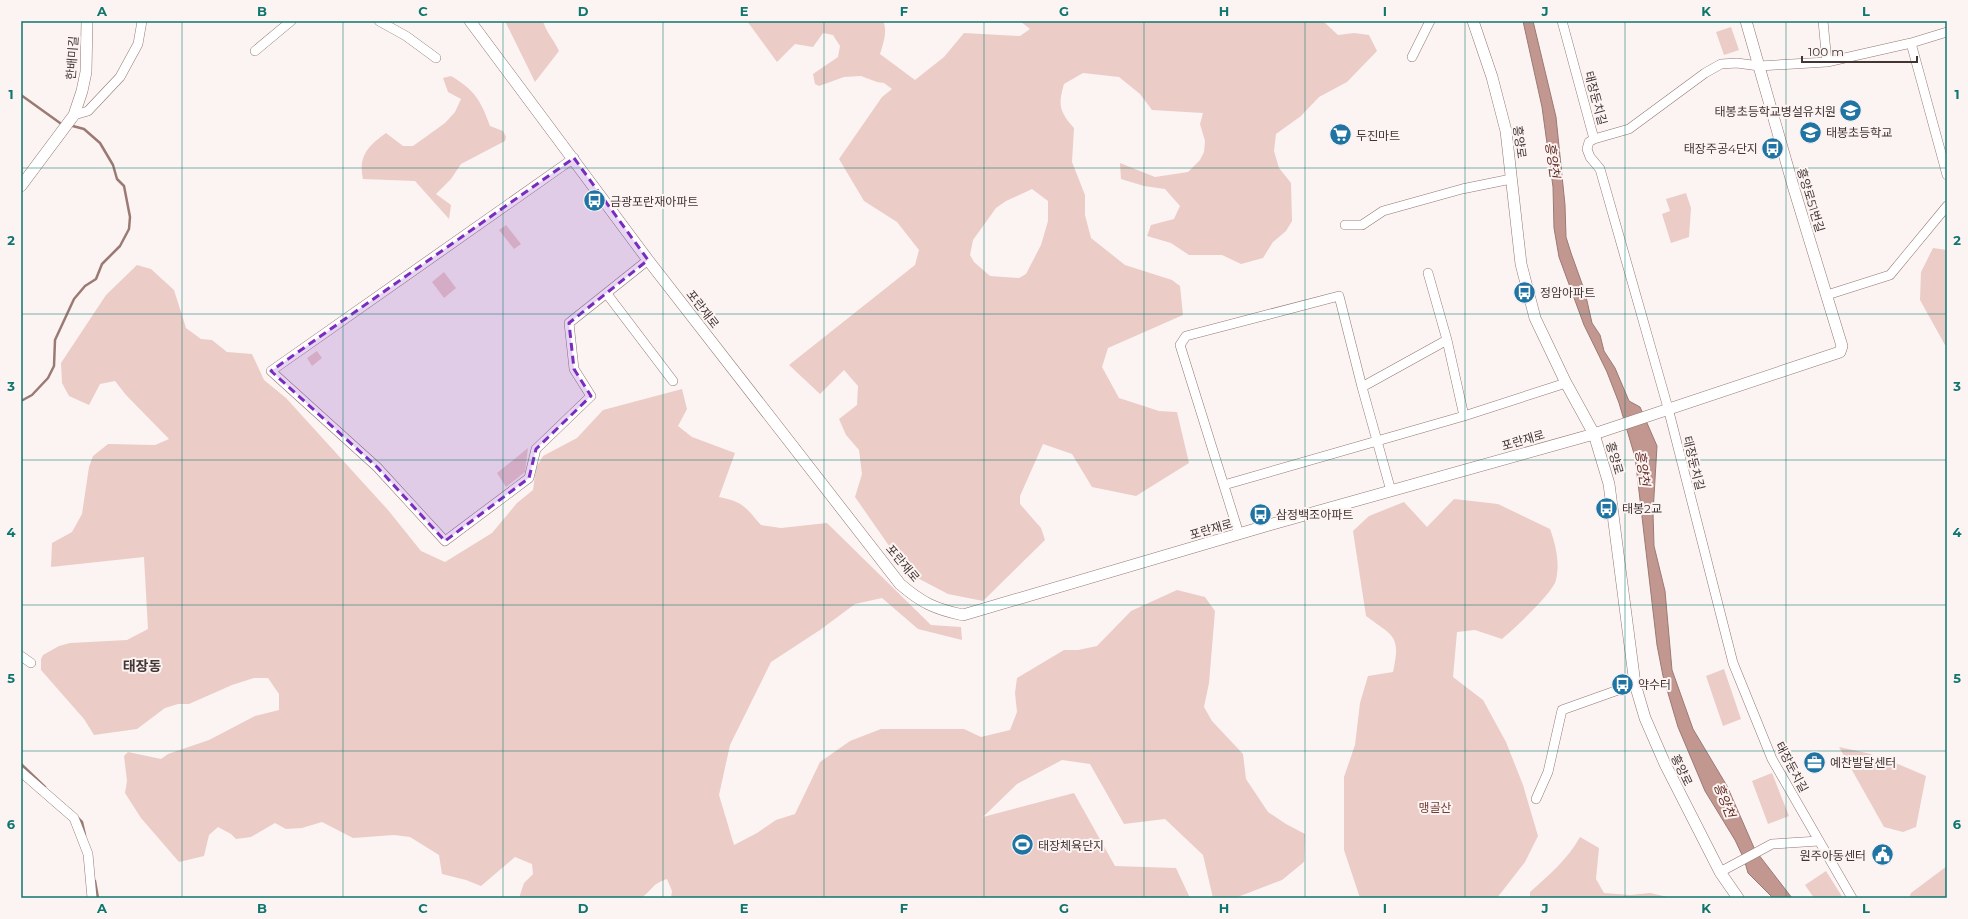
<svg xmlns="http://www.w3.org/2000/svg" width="1968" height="919" font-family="Montserrat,'Noto Sans KR',sans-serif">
<rect width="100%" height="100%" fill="#fbf4f3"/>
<!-- green -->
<path fill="#ecccc7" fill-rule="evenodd" d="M505,21h38c3,11 11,19 16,30l-24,31z
M747,21h136c5,9 0,24 -3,33l35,26 29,-23 20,-24 56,3 10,-7 -10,-8h303l15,14 16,-2 15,2 8,16 -30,31 -28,15 -18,19 -25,18 -2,17 5,17 12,15 1,38 -6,10 -13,11 -10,16 -22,6 -19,-9h-33l-18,-12 -24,-7 4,-11 23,-6 6,-13 -15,-17 -21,-3 -23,-7 -1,-16 35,14 33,-5 12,-12 4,-8 1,-11 -5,-17 3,-11 -51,-3 -12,-16 -21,-17 -36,-4 -19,11c-6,21 -5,27 10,44l-2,34 13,33v20l6,23 34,27 47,15 8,6 3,29 -75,33 -6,19 17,31 40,13 18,1 12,51 -53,33 -44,-9 -20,-33 -29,-10 -23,52v8l21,24 4,12 -62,61 -35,-7 -40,-21 -53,-76 7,-23 -3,-24 -13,-15 -7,-16 18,-14 1,-19 -14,-16 -24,24 -31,-29 126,-100 4,-15 -22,-28 -33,-21 -25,-42 43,-62 10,-8 -8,-6 -7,-1 -16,-6 -17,1 -25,9 -4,-2 -2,-10 25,-17 2,-11 -7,-11 -10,-2 -10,14 -18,-3 -18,18zM1032,189l16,12v20l-7,24 -15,29 -7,4 -29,-2 -16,-14 -4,-7 3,-15 23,-32 10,-7z
M1731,27l8,23 -15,5 -8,-23z
M451,76c24,14 30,25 39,50l13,5 3,6 -1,4 -44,23 -10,15 -15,15 15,11 -2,14 -34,-38 -52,-2c-5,-23 5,-33 23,-46l17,13h10l32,-23 10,-11 6,-13 -13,-7 -5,-14z
M1686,193l5,15 -2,29 -18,6 -9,-29 8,-3 -4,-12z
M506,225l15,19 -7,5 -15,-19z
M1933,248l14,2v95h-2l-25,-45 1,-28z
M137,265l14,4 23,21 12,38 15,11 11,1 15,12 25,2 12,26 22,18 102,112 33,41 24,11 47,-29 25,-30 16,-13 3,-22 7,-12 34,-18 26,-28 79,-21 5,20 -9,17 14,11 43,16 -16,44c25,5 26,10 42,28l20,3 46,-5 104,102 30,2 1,13 -44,-11 -36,-31 -27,6 -35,26 -49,32 -41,83 -11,50 15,50 23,-12 19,-13 19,-6 25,-52 30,-21 31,-12h83l17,8 29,-7 7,-18 -2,-19 2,-15 47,-28h14l19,-4 34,-35 46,-21 28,7 10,14 -6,72 -5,24 8,14 31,33 3,25 22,33 18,12 19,10 -1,28 -22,18 -47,18h-22l-10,-43 -38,-36 -41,5 -34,-60 -28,-4 -45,24 -34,33 91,-24 41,73 61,2 14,30h-519l1,-7 -5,-12c-16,5 -14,11 -26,19h-122l5,-15 9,-9 -1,-10 -17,-7 -34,29 -15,-6 -24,-6 -3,-19 -29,-18 -16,-2 -41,3 -31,-16 -20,6 -16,1 -11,-6 -24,14 -15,2 -5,-5 -13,-7 -9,8 -5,21 -25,6 -38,-44 -16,-25 2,-12 -3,-25 4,-4 33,7 7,-5 41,-14 46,-24 24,-6v-16l-11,-16h-14l-22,7 -43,19h-11l-13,4 -28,21 -43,6 -10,-16 -43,-49v-11l2,-4 16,-9 11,-3 57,-3 21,-11 -4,-72 -93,10 1,-24 20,-11 10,-18 7,-47 4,-11 15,-12 47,1 14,-6 -43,-44 -11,-14 -15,3 -11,21 -20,-9 -7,-13 -1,-20 45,-68z
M444,272l12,16 -12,10 -12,-16z
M317,351l5,7 -10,8 -5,-8z
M528,448l-3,24 -19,15 -9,-14z
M1454,499l44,5 52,25c6,17 10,33 6,51 -3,13 -43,50 -54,59l-27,-9 -18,2 -4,45 30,23 23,42 17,43 15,51 -13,26 -28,36h-137l-16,-48v-73l11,-32 5,-42 8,-27 25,-4c8,-37 1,-35 -27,-56l-13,-85 16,-15 35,-14 23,25z
M1724,669l17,50 -18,7 -17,-50z
M1839,747l32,7 3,4 17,3 35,15 -10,51 -13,5 -19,-5z
M1772,773l17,43 -21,8 -16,-43z
M1580,837l19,11 -3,31 8,14 26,2 20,-2 22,5h-142v-6c19,-17 38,-33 50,-55z
M1947,866v32h-38l2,-5z
M1826,871l17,27h-29l-9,-13z"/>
<!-- water -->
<path fill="#c29790" stroke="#9c7a74" d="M1523,21h10l23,96 9,88 1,32 5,16 14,39 7,31 8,12 4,16 11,17 14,33 11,6 17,39 -4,67 1,33 11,45 7,79 21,59 34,57 28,64 37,48h-19l-25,-25 -4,-14 -9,-19 -30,-49 -27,-64 -15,-51 -6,-31 -22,-188 -16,-54 -12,-31 -23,-47 -25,-68 -5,-29 -1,-41 -11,-80z"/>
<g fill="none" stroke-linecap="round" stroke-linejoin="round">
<!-- stream -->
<path stroke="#9c7a74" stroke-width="2.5" d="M21,95l39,28 5,1
M21,401l11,-6 16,-17 6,-12 1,-26 19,-41 11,-13 11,-7 6,-15 18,-18 9,-17 1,-12 -6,-31 -7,-7 -4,-14 -13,-22 -16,-14 -15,-4
M21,764l24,23
M78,818l4,4 3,13
M95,881l3,17"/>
<defs>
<path id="minor" d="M379,21l27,15 30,22
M1562,21l32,118
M1823,21l4,41
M1911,43l36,132
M255,51l36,-30
M1412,57l18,-36
M74,115l14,-4 32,-34 18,-33 4,-23
M574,158l-303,213 106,96 68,74 84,-63 7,-29 55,-53 -17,-27 -5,-46 79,-63
M1345,225h17l21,-14 79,-22 49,-10
M1428,273l19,67 17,76
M607,294l66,87
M1827,295l63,-20 57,-69
M1362,387l85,-47
M1224,485l240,-69 102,-33
M1239,534l-59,-189 6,-9 153,-40 23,91 29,104
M21,656l10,7
M21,772l53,46 14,36 4,44
M1536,799l12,-27 14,-62 73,-26
M1720,872l52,-28 47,-3
M1852,898l-80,-139 -39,-96 -65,-255 -68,-239 -10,-12 -3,-8 2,-7 5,-3 35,-10 76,-56 16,-9 16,-1 22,3 68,-4 84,-19 36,-11"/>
<path id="tertiary" d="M470,21l178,239 252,324c22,19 35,25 63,31l306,-90 325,-91 246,-82 2,-6 -48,-157 -48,-168
M1473,21l19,56 14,54 15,133 14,54 31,65 28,51 15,50 26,200 10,34 20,46 55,108 18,26
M21,186l53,-71 8,-24 4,-19 1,-51"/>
</defs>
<!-- minor casing -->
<use href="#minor" stroke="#947772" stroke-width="10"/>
<!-- tertiary casing -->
<use href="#tertiary" stroke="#947772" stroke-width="12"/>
<!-- minor -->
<use href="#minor" stroke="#fff" stroke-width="9"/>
<!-- tertiary -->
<use href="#tertiary" stroke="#fff" stroke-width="11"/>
</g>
<!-- marked area -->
<path fill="#7b2cbf" fill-opacity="0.2" stroke="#7b2cbf" stroke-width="3" stroke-dasharray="8 5" stroke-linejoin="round" d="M574,158l74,102 -79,63 5,46 17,27 -55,53 -7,29 -84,63 -68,-74 -106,-96z"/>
<!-- grid -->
<path fill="none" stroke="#0f766e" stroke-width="1" stroke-opacity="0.55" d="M182,21v877M343,21v877M503,21v877M663,21v877M824,21v877M984,21v877M1144,21v877M1305,21v877M1465,21v877M1625,21v877M1786,21v877M21,168h1926M21,314h1926M21,460h1926M21,605h1926M21,751h1926"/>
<!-- icons -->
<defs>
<symbol id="school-disc" viewBox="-11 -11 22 22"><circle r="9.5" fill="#1f74a4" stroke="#fbf4f3"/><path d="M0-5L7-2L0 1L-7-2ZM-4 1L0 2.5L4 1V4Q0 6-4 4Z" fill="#fff"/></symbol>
<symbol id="supermarket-disc" viewBox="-11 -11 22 22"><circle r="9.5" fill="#1f74a4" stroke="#fbf4f3"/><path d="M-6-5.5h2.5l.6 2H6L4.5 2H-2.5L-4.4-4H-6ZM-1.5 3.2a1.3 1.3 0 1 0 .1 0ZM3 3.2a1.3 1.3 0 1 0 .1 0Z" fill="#fff"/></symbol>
<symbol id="bus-disc" viewBox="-11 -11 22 22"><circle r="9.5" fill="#1f74a4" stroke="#fbf4f3"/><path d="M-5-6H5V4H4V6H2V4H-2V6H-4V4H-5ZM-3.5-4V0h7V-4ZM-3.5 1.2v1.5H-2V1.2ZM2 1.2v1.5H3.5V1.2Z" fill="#fff"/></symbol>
<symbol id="office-disc" viewBox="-11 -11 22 22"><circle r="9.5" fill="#1f74a4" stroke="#fbf4f3"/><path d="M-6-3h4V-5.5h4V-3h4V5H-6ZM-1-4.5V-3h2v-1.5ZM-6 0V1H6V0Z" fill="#fff"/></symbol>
<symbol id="stadium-disc" viewBox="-11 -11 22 22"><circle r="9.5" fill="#1f74a4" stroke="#fbf4f3"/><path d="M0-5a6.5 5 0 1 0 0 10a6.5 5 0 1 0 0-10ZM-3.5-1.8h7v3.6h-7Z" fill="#fff"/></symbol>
<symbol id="civic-disc" viewBox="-11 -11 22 22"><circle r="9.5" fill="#1f74a4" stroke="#fbf4f3"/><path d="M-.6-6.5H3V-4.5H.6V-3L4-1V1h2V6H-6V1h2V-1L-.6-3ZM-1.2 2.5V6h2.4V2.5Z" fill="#fff"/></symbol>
</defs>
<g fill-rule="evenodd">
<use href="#school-disc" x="1838" y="98" width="25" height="25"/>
<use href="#school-disc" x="1798" y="120" width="25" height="25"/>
<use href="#supermarket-disc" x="1328" y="122" width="25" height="25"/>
<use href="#bus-disc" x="1760" y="136" width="25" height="25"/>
<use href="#bus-disc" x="582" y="188" width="25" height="25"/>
<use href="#bus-disc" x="1512" y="280" width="25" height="25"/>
<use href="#bus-disc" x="1594" y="496" width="25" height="25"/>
<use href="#bus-disc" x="1248" y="502" width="25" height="25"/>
<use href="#bus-disc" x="1610" y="672" width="25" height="25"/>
<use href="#office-disc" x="1802" y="750" width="25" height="25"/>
<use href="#stadium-disc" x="1010" y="832" width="25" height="25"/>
<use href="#civic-disc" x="1870" y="842" width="25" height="25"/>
</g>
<g text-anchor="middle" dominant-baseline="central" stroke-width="4" stroke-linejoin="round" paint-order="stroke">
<!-- street labels -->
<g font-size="12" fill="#423533" stroke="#fbf4f3">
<text transform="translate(72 58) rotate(-86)">한배미길</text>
<text transform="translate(1596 98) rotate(75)">태장둔치길</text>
<text transform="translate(1520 142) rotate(82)">흥양로</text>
<text transform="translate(1811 200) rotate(73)">흥양로51번길</text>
<text transform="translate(703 309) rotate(52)">포란재로</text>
<text transform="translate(1523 440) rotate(-16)">포란재로</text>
<text transform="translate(1615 458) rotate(74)">흥양로</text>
<text transform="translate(1694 463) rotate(76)">태장둔치길</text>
<text transform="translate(1211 529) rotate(-16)">포란재로</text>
<text transform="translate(903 563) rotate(50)">포란재로</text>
<text transform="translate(1792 767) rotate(62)">태장둔치길</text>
<text transform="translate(1682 770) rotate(64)">흥양로</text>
</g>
<!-- poi labels -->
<g font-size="12" fill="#423533" stroke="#fbf4f3" text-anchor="start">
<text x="1836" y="111" text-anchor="end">태봉초등학교병설유치원</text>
<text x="1826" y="132">태봉초등학교</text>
<text x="1356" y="135">두진마트</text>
<text x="1758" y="148" text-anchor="end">태장주공4단지</text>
<text x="610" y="201">금광포란재아파트</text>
<text x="1540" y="292">정암아파트</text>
<text x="1622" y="508">태봉2교</text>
<text x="1276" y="514">삼정백조아파트</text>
<text x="1638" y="684">약수터</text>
<text x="1830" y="762">예찬발달센터</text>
<text x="1038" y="845">태장체육단지</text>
<text x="1866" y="855" text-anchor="end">원주아동센터</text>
</g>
<!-- park labels -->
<g font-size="12" fill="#763c34" stroke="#fbf4f3">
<text x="1435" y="807">맹골산</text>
</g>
<!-- water labels -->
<g font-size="13" font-style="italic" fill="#642c24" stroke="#fbf4f3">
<text transform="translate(1553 160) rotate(82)">흥양천</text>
<text transform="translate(1643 468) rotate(82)">흥양천</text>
<text transform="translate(1725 800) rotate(68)">흥양천</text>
</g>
<!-- quarter labels -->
<g font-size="14" font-weight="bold" fill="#423533" stroke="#fbf4f3">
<text x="142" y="666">태장동</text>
</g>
</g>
<!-- border -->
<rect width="1968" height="919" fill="none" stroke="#fbf4f3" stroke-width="44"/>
<!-- scale -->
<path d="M1802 56v6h115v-6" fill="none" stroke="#423533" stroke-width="2"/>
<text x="1808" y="56" font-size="12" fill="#423533" stroke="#fbf4f3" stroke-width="3" paint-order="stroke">100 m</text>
<rect x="22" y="22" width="1924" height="875" fill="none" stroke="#0f766e" stroke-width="1.5"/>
<g font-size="13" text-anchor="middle" font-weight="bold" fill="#0f766e">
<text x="102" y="16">A</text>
<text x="262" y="16">B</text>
<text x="423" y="16">C</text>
<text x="583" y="16">D</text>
<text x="744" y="16">E</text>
<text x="904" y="16">F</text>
<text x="1064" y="16">G</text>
<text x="1224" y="16">H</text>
<text x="1385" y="16">I</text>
<text x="1545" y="16">J</text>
<text x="1706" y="16">K</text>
<text x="1866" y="16">L</text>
<text x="11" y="99">1</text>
<text x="1957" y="99">1</text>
<text x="11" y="245">2</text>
<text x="1957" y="245">2</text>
<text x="11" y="391">3</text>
<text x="1957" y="391">3</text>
<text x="11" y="537">4</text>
<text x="1957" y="537">4</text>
<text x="11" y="683">5</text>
<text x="1957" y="683">5</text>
<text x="11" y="829">6</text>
<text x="1957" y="829">6</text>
<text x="102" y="913">A</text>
<text x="262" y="913">B</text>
<text x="423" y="913">C</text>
<text x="583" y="913">D</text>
<text x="744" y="913">E</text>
<text x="904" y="913">F</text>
<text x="1064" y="913">G</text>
<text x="1224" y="913">H</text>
<text x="1385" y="913">I</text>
<text x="1545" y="913">J</text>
<text x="1706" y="913">K</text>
<text x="1866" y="913">L</text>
</g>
</svg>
